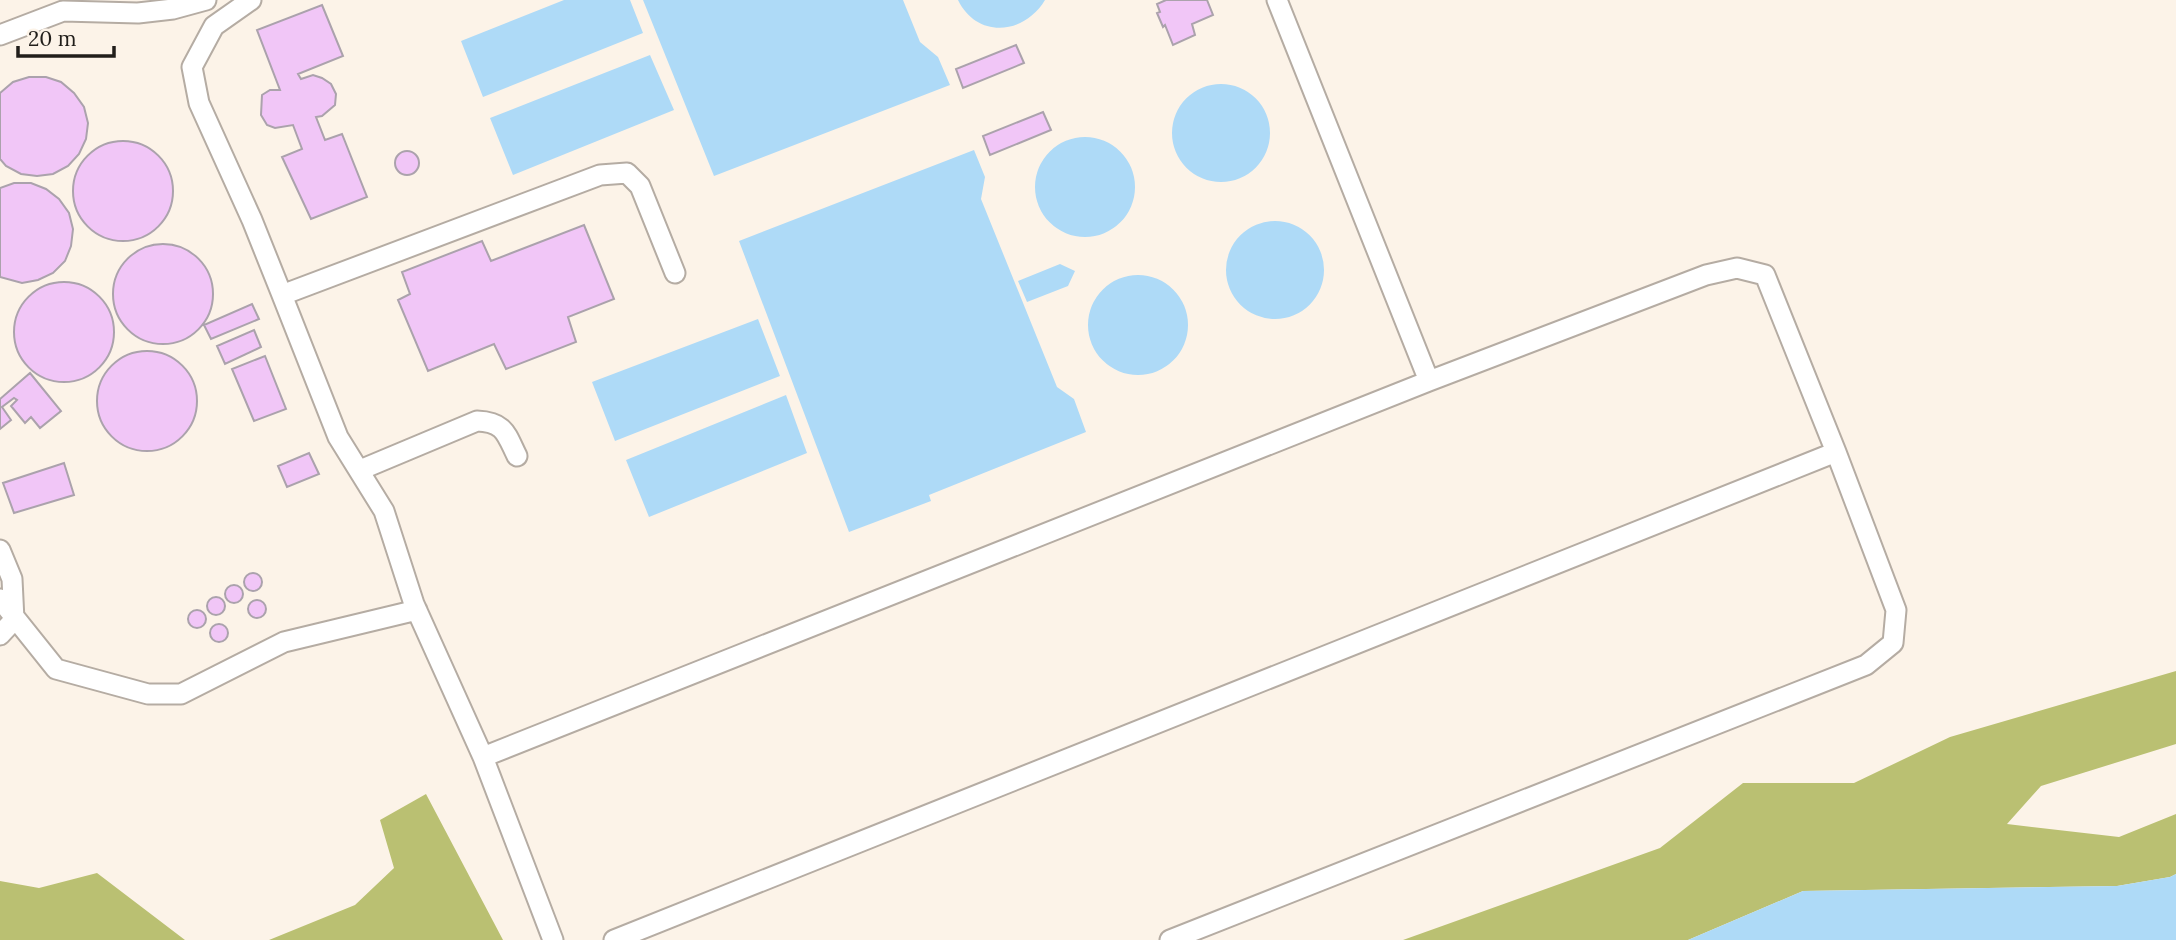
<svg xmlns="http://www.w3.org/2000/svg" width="2176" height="940" font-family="Lora,serif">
<rect width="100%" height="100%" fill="#fcf3e8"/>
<!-- forest -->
<path fill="#bac072" d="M2176,671v73l-135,42 -34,38 112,13 57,-23v60l-6,3 -53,9 -314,5 -115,49h-285l257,-92 83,-65h111l96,-46z
M426,794l77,146h-234l86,-35 39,-37 -14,-48z
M97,873l88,67h-185v-59l39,7z"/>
<!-- water -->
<path fill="#aedaf7" d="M564,0h66l13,33 -160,64 -22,-56z
M643,0h260l17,42 18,15 12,28 -236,91z
M958,0h87c-21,35 -68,39 -87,0z
M650,55l24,55 -161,65 -23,-57z
M1172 133a49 49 0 1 1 98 0a49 49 0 1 1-98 0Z
M1035 187a50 50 0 1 1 100 0a50 50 0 1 1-100 0Z
M974,150l11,27 -4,22 76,188 17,12 12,33 -157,63 2,6 -82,31 -110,-291z
M1226 270a49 49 0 1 1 98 0a49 49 0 1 1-98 0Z
M1060,264l15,7 -7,15 -41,16 -9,-21z
M1088 325a50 50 0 1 1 100 0a50 50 0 1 1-100 0Z
M758,319l22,57 -165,65 -23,-59z
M786,395l21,58 -158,64 -23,-57z
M2176,874v66h-488l115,-49 314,-5 53,-9z"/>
<!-- building -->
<path fill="#f1c6f7" stroke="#aba2ac" stroke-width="2" d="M1166,0h41l6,15 -21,9 3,11 -22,10 -8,-20 -2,2 -6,-14 3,-1 -3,-8z
M322,5l21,51 -45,18 3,5 12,-4 9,3 9,6 5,10 -1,11 -13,11 -6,1 9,23 17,-6 25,63 -56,22 -29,-62 20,-8 -9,-24 -18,3 -8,-3 -6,-10 1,-20 8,-5h10l-23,-60z
M1016,45l8,18 -61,25 -7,-19z
M29,77h17l15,5 13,11 10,14 4,16 -2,16 -7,15 -11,12 -15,8 -16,2 -16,-2 -15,-8 -6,-7v-66l13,-11z
M1043,112l8,18 -61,25 -7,-19z
M73 191a50 50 0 1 1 100 0a50 50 0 1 1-100 0Z
M395 163a12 12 0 1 1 24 0a12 12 0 1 1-24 0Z
M14,183h17l15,6 13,10 10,14 4,16 -2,17 -6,15 -12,12 -15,7 -16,3 -22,-6v-89z
M584,225l30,74 -46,18 8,25 -70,27 -12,-25 -66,27 -30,-71 12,-6 -8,-22 80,-31 9,20z
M113 294a50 50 0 1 1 100 0a50 50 0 1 1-100 0Z
M14 332a50 50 0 1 1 100 0a50 50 0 1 1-100 0Z
M252,304l7,15 -48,20 -7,-14z
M254,330l7,17 -36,17 -8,-18z
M97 401a50 50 0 1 1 100 0a50 50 0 1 1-100 0Z
M265,356l21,53 -32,12 -22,-52z
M30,373l31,38 -21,17 -9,-11 -6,6 -14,-17 6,-6 -3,-2 -12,9 9,13 -11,9v-30z
M309,453l10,21 -32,13 -9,-21z
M64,463l10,32 -60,18 -11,-30z
M244 582a9 9 0 1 1 18 0a9 9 0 1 1-18 0Z
M225 594a9 9 0 1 1 18 0a9 9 0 1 1-18 0Z
M207 606a9 9 0 1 1 18 0a9 9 0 1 1-18 0Z
M248 609a9 9 0 1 1 18 0a9 9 0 1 1-18 0Z
M188 619a9 9 0 1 1 18 0a9 9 0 1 1-18 0Z
M210 633a9 9 0 1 1 18 0a9 9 0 1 1-18 0Z"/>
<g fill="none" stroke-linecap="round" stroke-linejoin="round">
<defs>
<path id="service" d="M251,0l-37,26 -22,41 7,36 53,117 30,75 318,-120 27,-2 13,13 35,87
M1277,0l152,381
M0,35l63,-24 75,2 35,-4 33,-9
M282,295l56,142 46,74 30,93 69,153 70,183
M360,470l117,-49c28,1 29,13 40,35
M0,550l12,29 2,41 -14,15
M0,599l56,70 92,25h33l103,-52 133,-32
M483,757l946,-376 277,-106 31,-7 28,7 71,177 60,158 -3,33 -27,22 -696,275
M614,940l1222,-488"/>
</defs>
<!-- service casing -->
<use href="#service" stroke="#b5aca3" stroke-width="23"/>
<!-- service -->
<use href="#service" stroke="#fff" stroke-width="19"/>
</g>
<!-- scale -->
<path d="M18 46v10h96v-10" fill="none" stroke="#211e1a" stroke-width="3.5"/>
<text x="28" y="46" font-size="21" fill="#211e1a" stroke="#fcf3e8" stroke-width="5" paint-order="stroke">20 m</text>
</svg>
